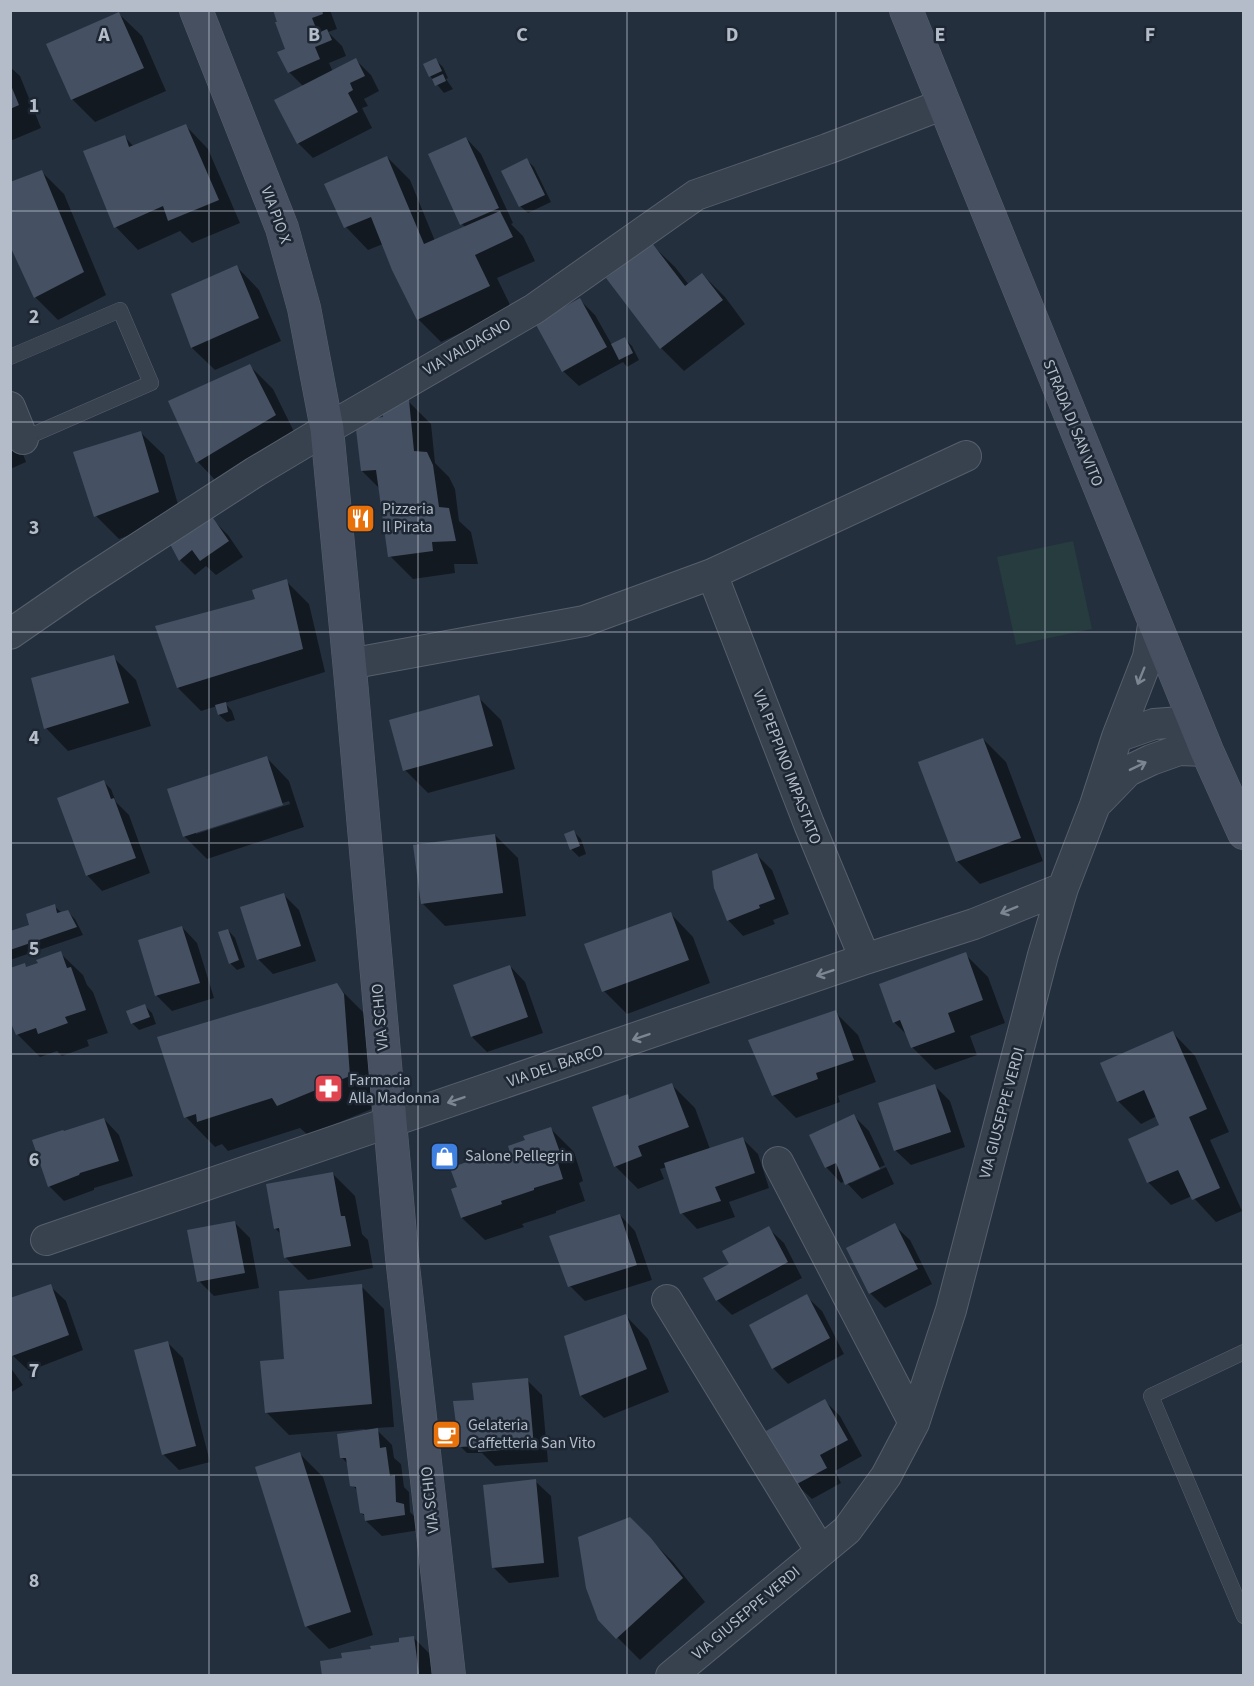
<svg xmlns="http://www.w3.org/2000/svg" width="1254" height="1686" font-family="'Source Sans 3',sans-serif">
<rect width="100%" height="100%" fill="#242f3e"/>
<!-- green -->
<path fill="#263c3f" d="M1073,541l19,88 -76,16 -19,-88z"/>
<!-- shadow -->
<path fill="#0007" fill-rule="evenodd" d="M275,10h55l7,19 -9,3 14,14 4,10 -17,7 4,9 23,-12 15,15 8,16 -15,8 4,7 -6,2 10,20 -59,30 -15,-15 6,-56 -15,-15 -2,-22z
M119,14l23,22 24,55 -71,31 -23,-23z
M436,60l7,7 5,11 -2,1 7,10 -9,4 -14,-17z
M10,67l10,9 21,52 -31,13z
M186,126l22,23 32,74 -48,20 -12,-12 -42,19 -22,-23 9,-90 9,10z
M466,138l15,16 32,69 -2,1 12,12 12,25 -38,17 15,31 -71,33 -23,-23 -35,-75 -15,6 -22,-23 41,-70 23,23 25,61 31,-13 -4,-4z
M527,160l7,7 17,35 -23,11 -8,-7z
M41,171l23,23 42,101 -48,25 -23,-23z
M652,245l23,22 14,18 13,-11 23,23 20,27 -61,47 -23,-23z
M237,267l22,23 22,51 -66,29 -23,-22 -19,-53z
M580,300l15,15 17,30 13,-6 7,7 7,14 -12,7 -4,-5 -44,24 -16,-15z
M250,366l23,23 24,49 -77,47 -22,-23z
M408,401l23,23 4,39 14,14 6,12 4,32 12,11 7,32h-24l1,9 -42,6 -23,-23 -10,-67 -18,-18 23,-52z
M10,409l6,27 10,26 -16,7z
M141,433l23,22 17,60 -62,24 -23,-23z
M213,520l15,15 15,22 -27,18 -10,-9 -11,9 -15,-15z
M286,581l23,23 16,68 -100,31 7,8 3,9 -8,2 -8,-7 -2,-9 -16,5 -23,-23 78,-87z
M113,657l23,23 15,46 -83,25 -22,-23z
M478,697l23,23 14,49 -87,24 -23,-23z
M983,739l23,23 37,99 -63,23 -23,-23z
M267,758l22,23 15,46 -97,32 -23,-23zM289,801l1,3 -94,30v-3z
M104,782l7,7 5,13 13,13 21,58 -48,18 -15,-16z
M574,832l7,7 5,15 -7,3 -8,-8z
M495,835l23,23 8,58 -81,10 -23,-23z
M757,855l15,15 17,44 -16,6 2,4 -32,12 -15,-16z
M284,895l15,15 17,51 -43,13 -15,-15z
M54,906l8,7 6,-1 7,7 8,16 -73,25v-28l20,-6z
M671,914l22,23 17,46 -83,31 -23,-23z
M182,927l15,16 17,55 -42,13 -15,-15 -18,-55z
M228,930l7,8 10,29 -8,3 -7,-7z
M60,953l23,22 4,10 6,7 15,41 -21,7 2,6 -27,10 -5,-5 -17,6 -23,-23 7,-69 3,3 13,-4z
M965,954l23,23 17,46 -35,13 7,19 -42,15 -23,-23 -5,-12 -13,-13z
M510,966l15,16 18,51 -56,19 -15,-15z
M336,985l30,30 13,91 -71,29 -8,-7 -72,23 -6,-7 -7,3 -29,-30z
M145,1006l7,7 4,11 -17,6 -7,-7z
M835,1012l23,23 18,47 -38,14 2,6 -44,16 -23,-23z
M1173,1033l22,23 34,76 -19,8 32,71 -26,11 -24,-26 -21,9 -23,-23 -18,-43 31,-14 -4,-9 -16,8 -23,-23z
M672,1085l23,23 15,41 33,-10 15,15 11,34 -40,14 6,15 -38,12 -15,-16 -15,-46 -7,2 4,10 -26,10 -23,-23 12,-70 4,4z
M935,1086l15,15 15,46 -54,18 -16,-15z
M854,1116l15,15 16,34 -34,15v3l35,-16 8,17 -32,15 -17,-18 -4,2 -15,-16z
M104,1119l15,16 14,41 -39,12v2l-30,11 -15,-15 15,-53z
M551,1129l23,23 9,29 -4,2 6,18 -29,10v2l-34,11 2,3 -39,13 -23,-22 -3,-30 18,-28 4,4 31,-11z
M333,1174l22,22 7,38 6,6 5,28 -65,12 -23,-23 -4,-23 -6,-6z
M620,1215l15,16 17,49 -67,21 -15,-15z
M234,1222l16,16 9,50 -45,8 -15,-15z
M894,1225l16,15 22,44 -47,24 -15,-15z
M768,1228l16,15 18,35 -70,37 -15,-15z
M50,1286l16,15 17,49 -54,21 -16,-15 -3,-9z
M361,1286l23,23 10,118 -19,1 17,17 2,13 7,6 3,23 5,5 1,20 8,8 2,10 -38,6 -16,-15v-4l-5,-4 -3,-22 -6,-6 -3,-20 -7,-7 24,-26 -1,-3 -76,6 -23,-23 20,-52z
M806,1296l16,15 22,43 -56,30 -15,-16z
M626,1316l22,23 21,53 -65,26 -23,-22 -15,-59z
M167,1342l16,16 27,104 -31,8 -15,-15 -28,-104z
M10,1367l13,18 -13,8z
M527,1380l15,15 6,67 -53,4 -13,-13h-15l-7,-7 13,-44z
M825,1401l15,15 22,40 -27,15 6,12 -29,16 -16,-15z
M300,1454l23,23 50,158 -44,14 -23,-23z
M535,1481l16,15 8,81 -50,6 -16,-16z
M630,1519l43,43 32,40 -65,58 -41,-41z
M414,1638l15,15 3,23h-108l19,-16 58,-17z"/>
<!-- building -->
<path fill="#455162" d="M273,10h49l1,4 -11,4 6,15 9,-4 5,11 -17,7 5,12 -32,14 -11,-21 8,-3 -10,-27h2z
M119,12l25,56 -73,32 -25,-56z
M356,58l9,18 -15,7 3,7 -5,3 10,19 -61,32 -23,-44z
M436,58l6,13 -13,6 -6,-13z
M443,74l3,7 -11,5 -3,-7z
M10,83l9,22 -9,4z
M186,124l33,76 -51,21 -5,-15 -49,22 -31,-77 42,-16 4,12z
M466,137l33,71 -39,17 -32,-71z
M387,156l37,88 76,-33 13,26 -38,18 15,31 -73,34 -25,-50 -21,-53 -27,11 -20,-44z
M527,158l18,37 -26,12 -18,-36z
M42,170l42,102 -50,26 -24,-52v-64z
M652,243l33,43 17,-13 21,27 -63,49 -54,-71z
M237,265l22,53 -68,30 -20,-54z
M580,298l27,49 -45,25 -27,-49z
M625,337l8,16 -14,7 -8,-16z
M250,364l26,51 -80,48 -28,-62z
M409,400l5,51 13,1 6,13 6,42 10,1 7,33 -24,1 1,9 -45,6 -12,-87 -15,1 -6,-50 28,-4v-16z
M141,431l18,61 -65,25 -21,-65z
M213,518l16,23 -29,20 -8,-11 -13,11 -9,-17z
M287,579l16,70 -126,39 -22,-62 100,-27 -3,-9z
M114,655l15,48 -85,26 -13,-51z
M479,695l14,51 -90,25 -14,-51z
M226,702l2,10 -10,3 -3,-10z
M983,738l38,100 -65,24 -38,-100z
M267,756l16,49 -100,32 -16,-48z
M104,780l7,19 3,-1 22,60 -50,18 -29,-78z
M574,830l6,16 -10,4 -6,-16z
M495,834l8,59 -82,11 -8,-59z
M757,853l18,46 -16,6 1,3 -33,13 -13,-33 -2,-17z
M284,893l17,53 -44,14 -17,-53z
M55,904l2,9 11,-3 9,17 -67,23v-19l19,-6 -3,-11z
M671,912l18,48 -87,32 -18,-48z
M182,926l18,57 -45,13 -17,-56z
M228,929l11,31 -10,4 -11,-32z
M61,951l6,17 4,-1 15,43 -21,7 3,6 -30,11 -2,-6 -20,7 -6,-14v-53l15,-5 1,4 12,-4 -2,-3z
M966,952l17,48 -35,13 7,19 -44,16 -11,-28 -7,3 -14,-39z
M510,965l18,52 -57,20 -18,-52z
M337,983l7,11 6,82 -73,30 -5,-8 -75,24 -1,-8 -12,4 -27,-81z
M145,1004l5,13 -19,7 -5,-13z
M836,1010l18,50 -38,13 2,6 -46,17 -24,-56z
M1173,1031l34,78 -18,8 31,71 -28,12 -14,-30 -31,13 -19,-44 31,-14 -15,-35 -27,12 -17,-39z
M672,1083l17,44 -51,19 4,10 -28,11 -22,-60 36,-13 1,5z
M935,1084l16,48 -57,19 -16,-48z
M854,1114l26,55 -35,16 -9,-22 -11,5 -16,-33z
M104,1118l15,43 -39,12 -1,2 -31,12 -16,-47 31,-10 1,1z
M551,1127l11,31 -5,2 6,19 -29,9v2l-33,11 1,3 -41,14 -10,-29 6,-2 -7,-19 28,-10 1,5 31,-11 -2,-6 17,-6 -2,-4z
M743,1137l12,36 -40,14 6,14 -41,13 -16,-51z
M333,1172l8,44h4l6,30 -67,12 -5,-30 -5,1 -8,-45z
M620,1214l17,51 -69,22 -19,-51z
M235,1221l10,52 -48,9 -10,-52z
M895,1223l23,46 -49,25 -23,-46z
M769,1226l19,36 -72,39 -13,-23 26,-14 -7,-13z
M51,1284l18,51 -57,21 -2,-5v-53z
M362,1284l10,120 -107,9 -5,-52 24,-2 -5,-68z
M807,1294l23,44 -58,31 -23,-44z
M626,1314l21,55 -67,27 -16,-60z
M168,1341l28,105 -34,9 -28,-105z
M528,1378l6,69 -56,5v-6l-19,1 -6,-46 21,-1 -2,-17z
M825,1399l23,41 -28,15 7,13 -32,17 -29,-54z
M378,1428l2,20 6,-1 4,29 5,-1 1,27 8,2 1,11 -40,6 -1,-7 -4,-1 -4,-26 -6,-1 -4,-28h-6l-3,-24z
M300,1452l51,160 -46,15 -50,-160z
M536,1479l8,84 -52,5 -9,-83z
M630,1517l20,20 33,41 -67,61 -18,-19 -12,-32 -8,-51z
M414,1636l5,38 -97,2 -2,-15 22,-3 -1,-5 30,-4 -1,-3 29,-4v-4z"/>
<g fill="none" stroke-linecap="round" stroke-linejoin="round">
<defs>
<path id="lane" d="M10,357l110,-47 31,73 -128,56
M1244,1352l-93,44 93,220"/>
<path id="street" d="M10,407l13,32
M712,574l97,250 56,135
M10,634l71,-49 174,-113 72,-43 207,-120 162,-114 131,-46 117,-45
M349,664l235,-43 128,-47 254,-118
M1117,737l37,-13 41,-3
M1099,801l29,-30 23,-11 28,-10 28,1
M778,1162l136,261
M46,1240l819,-281 109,-35 89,-36
M667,1300l153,250
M671,1676l176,-146 39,-54 28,-53 37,-113 92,-355 20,-67 32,-83 22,-68 31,-80 6,-38"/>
<path id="secondary" d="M196,10l86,218 22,80 23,121 24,252 51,576 47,419
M906,10l301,741 37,82"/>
</defs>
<!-- lane casing -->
<use href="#lane" stroke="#565f6c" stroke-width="16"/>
<!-- street casing -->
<use href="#street" stroke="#565f6c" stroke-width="32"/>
<!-- secondary casing -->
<use href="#secondary" stroke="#565f6c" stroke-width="34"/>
<!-- lane -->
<use href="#lane" stroke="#38414e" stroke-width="15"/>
<!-- street -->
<use href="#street" stroke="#38414e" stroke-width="30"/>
<!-- secondary -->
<use href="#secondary" stroke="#465061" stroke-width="33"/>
</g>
<!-- one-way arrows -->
<defs><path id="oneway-shaft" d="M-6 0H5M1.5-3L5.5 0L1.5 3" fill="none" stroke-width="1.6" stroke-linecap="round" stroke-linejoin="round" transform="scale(1.5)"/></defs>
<g stroke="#7c8592">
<use href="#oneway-shaft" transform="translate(1141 676) rotate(112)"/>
<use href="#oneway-shaft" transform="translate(1138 766) rotate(-26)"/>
<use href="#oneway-shaft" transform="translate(1009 910) rotate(158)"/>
<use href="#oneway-shaft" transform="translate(825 973) rotate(161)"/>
<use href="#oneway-shaft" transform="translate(641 1037) rotate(161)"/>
<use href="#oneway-shaft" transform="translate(456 1100) rotate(161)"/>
</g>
<!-- grid -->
<path fill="none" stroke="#b4bcc9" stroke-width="1.5" stroke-opacity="0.55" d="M209,10v1666M418,10v1666M627,10v1666M836,10v1666M1045,10v1666M10,211h1234M10,422h1234M10,632h1234M10,843h1234M10,1054h1234M10,1264h1234M10,1475h1234"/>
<!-- icons -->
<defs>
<symbol id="restaurant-square" viewBox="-11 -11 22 22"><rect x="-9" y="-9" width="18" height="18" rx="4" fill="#e8710a" stroke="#1d2633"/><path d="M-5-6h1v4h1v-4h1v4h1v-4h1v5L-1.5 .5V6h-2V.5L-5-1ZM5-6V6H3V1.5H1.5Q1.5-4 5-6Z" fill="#fff"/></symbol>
<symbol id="pharmacy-square" viewBox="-11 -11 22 22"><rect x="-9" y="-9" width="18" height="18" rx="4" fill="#e0444e" stroke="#1d2633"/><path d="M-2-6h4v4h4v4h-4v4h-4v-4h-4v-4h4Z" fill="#fff"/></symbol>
<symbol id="shop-square" viewBox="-11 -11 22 22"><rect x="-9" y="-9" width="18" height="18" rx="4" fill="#3f7fe0" stroke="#1d2633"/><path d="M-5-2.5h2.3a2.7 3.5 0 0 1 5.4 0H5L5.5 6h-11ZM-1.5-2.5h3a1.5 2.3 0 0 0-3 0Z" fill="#fff"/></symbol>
<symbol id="cafe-square" viewBox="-11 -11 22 22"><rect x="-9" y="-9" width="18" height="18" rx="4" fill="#e8710a" stroke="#1d2633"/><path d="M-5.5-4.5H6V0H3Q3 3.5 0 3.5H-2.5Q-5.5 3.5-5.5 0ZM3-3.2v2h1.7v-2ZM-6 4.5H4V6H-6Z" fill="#fff"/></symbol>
</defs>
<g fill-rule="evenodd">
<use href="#restaurant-square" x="344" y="502" width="33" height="33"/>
<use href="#pharmacy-square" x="312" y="1072" width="33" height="33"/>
<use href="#shop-square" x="428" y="1140" width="33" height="33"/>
<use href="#cafe-square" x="430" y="1418" width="33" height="33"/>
</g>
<g text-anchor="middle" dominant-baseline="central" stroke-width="5" stroke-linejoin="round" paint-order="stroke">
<!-- street labels -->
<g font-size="16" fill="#b4bcc9" stroke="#1d2633">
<text transform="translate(276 215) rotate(70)">VIA PIO X</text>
<text transform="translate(467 347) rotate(-30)">VIA VALDAGNO</text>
<text transform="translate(1073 423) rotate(68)">STRADA DI SAN VITO</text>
<text transform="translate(787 767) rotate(69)">VIA PEPPINO IMPASTATO</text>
<text transform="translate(380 1017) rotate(-95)">VIA SCHIO</text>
<text transform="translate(555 1066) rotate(-19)">VIA DEL BARCO</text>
<text transform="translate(1002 1113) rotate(-75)">VIA GIUSEPPE VERDI</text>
<text transform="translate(430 1500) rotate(-96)">VIA SCHIO</text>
<text transform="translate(746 1613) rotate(-40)">VIA GIUSEPPE VERDI</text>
</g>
<!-- poi labels -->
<g font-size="16" fill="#b4bcc9" stroke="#1d2633" text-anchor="start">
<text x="382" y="509">Pizzeria<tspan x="382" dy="18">Il Pirata</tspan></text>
<text x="349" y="1080">Farmacia<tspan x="349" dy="18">Alla Madonna</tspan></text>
<text x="465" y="1156">Salone Pellegrin</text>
<text x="468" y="1425">Gelateria<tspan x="468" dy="18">Caffetteria San Vito</tspan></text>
</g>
</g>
<g font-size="20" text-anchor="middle" font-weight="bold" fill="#b4bcc9" stroke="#1d2633" stroke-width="5" stroke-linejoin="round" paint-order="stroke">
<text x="104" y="41">A</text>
<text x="314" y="41">B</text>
<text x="522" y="41">C</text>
<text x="732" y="41">D</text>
<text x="940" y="41">E</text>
<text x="1150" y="41">F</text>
<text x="34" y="112">1</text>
<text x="34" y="323">2</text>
<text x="34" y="534">3</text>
<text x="34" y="744">4</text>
<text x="34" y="955">5</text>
<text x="34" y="1166">6</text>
<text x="34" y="1377">7</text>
<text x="34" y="1587">8</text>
</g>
<!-- border -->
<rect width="1254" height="1686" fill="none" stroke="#b4bcc9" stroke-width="24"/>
</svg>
